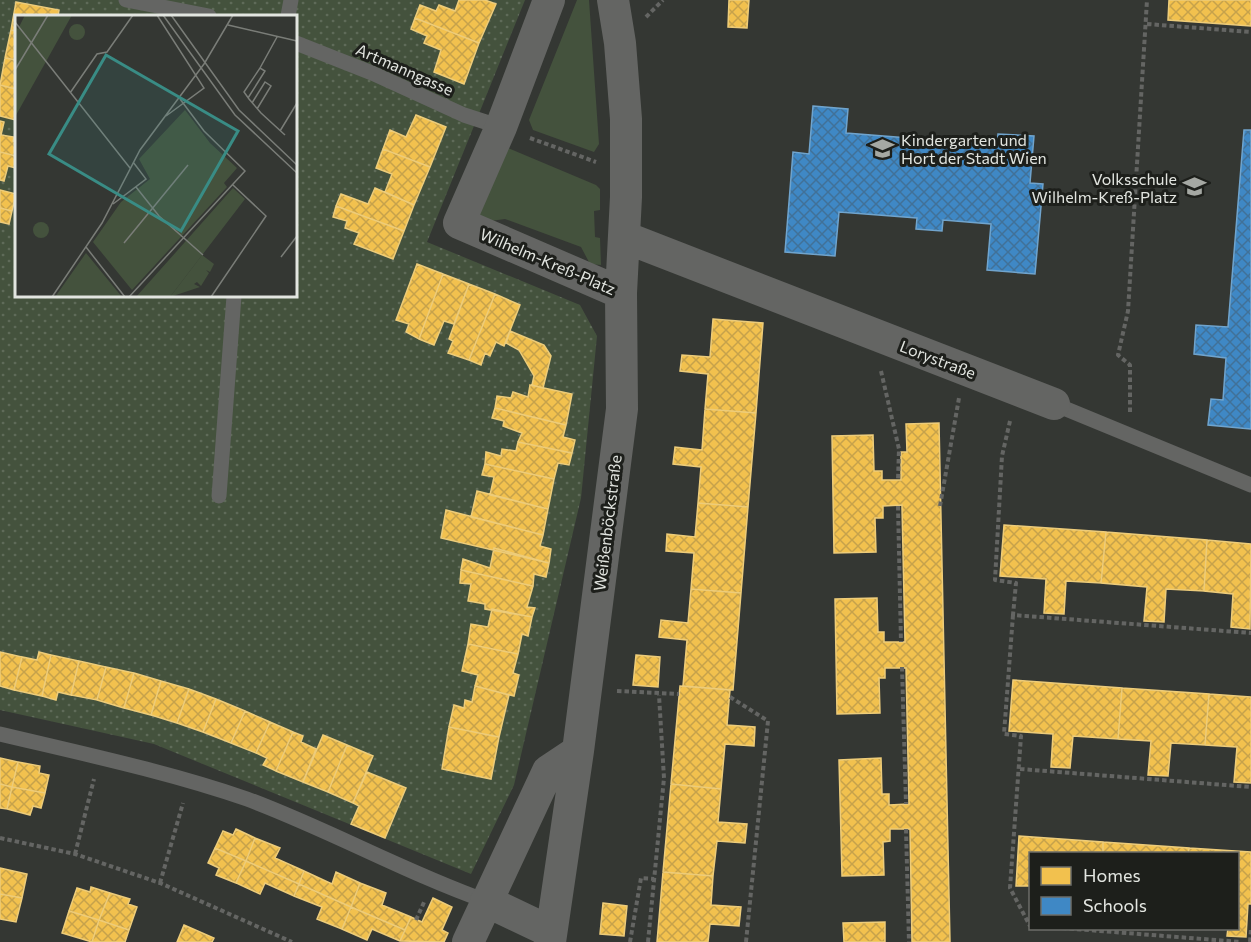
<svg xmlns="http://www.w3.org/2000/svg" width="1251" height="942" font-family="Commissioner,sans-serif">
<defs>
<pattern id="garden-dots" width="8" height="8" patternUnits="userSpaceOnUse" patternTransform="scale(1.5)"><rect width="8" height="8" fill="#44523d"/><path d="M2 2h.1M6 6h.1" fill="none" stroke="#5f6b59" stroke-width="1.8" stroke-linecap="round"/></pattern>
<pattern id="homes-cross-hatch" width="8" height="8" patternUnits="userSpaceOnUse" patternTransform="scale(1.5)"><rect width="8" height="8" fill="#f2c14e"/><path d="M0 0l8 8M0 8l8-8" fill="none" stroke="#c6a24b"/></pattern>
<pattern id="schools-cross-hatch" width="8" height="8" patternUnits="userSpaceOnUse" patternTransform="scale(1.5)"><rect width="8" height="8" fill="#3f88c5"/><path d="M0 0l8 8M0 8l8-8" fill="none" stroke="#417198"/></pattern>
</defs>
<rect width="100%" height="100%" fill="#343733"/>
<!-- grass -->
<path fill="#44523d" d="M577,0h12l10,144 -5,8 -61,-22 -4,-10z
M508,148l88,37 4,4v21l-6,1 1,26 5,1 1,27 -11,-1 -9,-17 -76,-28 -22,3 -4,-9z"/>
<!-- garden -->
<path fill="url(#garden-dots)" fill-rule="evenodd" d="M0,0h525l-98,242 153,63 17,31 -16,162 -67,287 -43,89 -317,-130 -154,-34zM16,16h280v280h-280z"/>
<!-- homes -->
<path fill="url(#homes-cross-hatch)" stroke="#edcc7a" stroke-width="1.5" d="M459,0h26l11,4 -17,39 -64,-25 5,-13 16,6 3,-6 16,6z
M729,0h20l-2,28 -19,-1z
M1169,0h82v26l-83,-6z
M16,2l43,8 -1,6h-42v15l-5,-1z
M415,18l64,25 -15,41 -30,-12 7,-22 -17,-7 3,-7 -16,-7z
M11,30l5,1v29l-11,-2z
M5,58l11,2v29l-16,-4z
M0,85l16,4v31l-16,-4z
M416,115l30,12 -16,40 -47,-18 7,-19 16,7z
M0,121l4,1 -3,13 13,2 -1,4 3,1v14l-16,-4z
M383,149l47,18 -16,38 -29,-13 7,-18 -16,-6z
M0,152l16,4v12l-8,-2 -4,15 -4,-1z
M375,188l39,17 -10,26 -68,-25 5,-12 27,10z
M0,190l16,4 -4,17 -12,-3z
M336,206l68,25 -11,28 -39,-15 5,-11 -14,-5 2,-7 -14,-4z
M0,208l12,3 -3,13 -9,-2z
M417,264l26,10 -24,65 -13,-7 3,-8 -13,-4z
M443,274l26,10 -15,40 -10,-3 -10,24 -15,-6z
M469,284l26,10 -26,66 -21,-7 5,-12 -4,-2z
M495,294l25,11 -16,41 -8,-4 -6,14 -5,-3 -4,12 -12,-5z
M713,319l50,4 -7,90 -51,-4 3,-35 -28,-3 2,-16 28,2z
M510,331l34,14 7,11 -8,32 -11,-3 2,-9 -15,-26 -13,-7z
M530,385l42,9 -6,31 -71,-17 2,-12 14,2 2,-6 15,5z
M495,408l71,17 -3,12 12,3 -3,13 -54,-11 4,-9 -19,-7 1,-5 -12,-3z
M705,409l51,4 -8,94 -50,-4 3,-36 -28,-3 2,-17 27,3z
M939,423l11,519h-38l-2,-113h-20v12l-7,1 1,33 -42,1 -3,-116 42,-2 1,36h7v11l20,-1 -3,-136h-21v10h-6l1,35 -43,1 -2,-115 42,-1 1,34h6v10h21l-3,-134v-3l-19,1v12h-8l1,34 -42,1 -2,-117 41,-1 1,36h8v9h19v-28h6l-1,-28z
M518,442l54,11 -3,12 -11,-2 -4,16 -69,-15 1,-12 15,4 1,-7 14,2z
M485,464l69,15 -6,30 -58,-14 4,-18 -12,-2z
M477,491l71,18 -5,26 -72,-18z
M698,503l50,4 -7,86 -50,-4 3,-36 -28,-2 1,-17 28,3z
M446,510l97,25 -3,11 11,3 -2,14 -108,-25z
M1004,525l102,7 -5,51 -35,-2 -2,33 -20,-1 2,-34 -46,-3z
M1106,532l101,8 -3,51 -38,-2 -2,33 -20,-1 3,-34 -46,-4z
M1207,540l44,4 -1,85 -19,-2 2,-33 -29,-3z
M494,548l55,15 -3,14 -12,-3 -1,12 -72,-16 2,-11 27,9z
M461,570l72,16 -6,21 8,1 -3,9 -47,-8v-5l-17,-3 3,-17 -11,-1z
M691,589l50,4 -8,97 -50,-4 4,-46 -28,-3 2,-17 27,3z
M492,609l40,8 -4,19 -6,-2 -4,20 -50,-10 3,-20 17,3z
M468,644l50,10 -5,19 6,2 -5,21 -39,-10 3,-11 -16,-4z
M0,652l22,5 -8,33 -14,-4z
M39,652l12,3 -9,41 -28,-6 8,-33 15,3z
M51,655l28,6 -8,34 -13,-3 -2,8 -14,-4z
M636,655l24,2 -2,30 -25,-2z
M79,661l27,6 -9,33 -26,-5z
M106,667l28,6 -10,35 -27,-8z
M134,673l27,8 -10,34 -27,-7z
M1013,680l109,8 -4,51 -45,-3 -3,32 -19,-1 2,-33 -44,-3z
M161,681l28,8 -12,34 -26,-8z
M475,686l34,9 -10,42 -50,-10 5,-22 10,3 1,-8 7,2z
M680,686l50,4 -3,35 28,2 -1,19 -29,-2 -4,45 -50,-5z
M1122,688l87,6 -4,51 -34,-2 -3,33 -20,-1 3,-34 -33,-2z
M189,689l27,10 -13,33 -26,-9z
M1209,694l42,3v86l-17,-1 3,-35 -32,-2z
M216,699l29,12 -14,32 -28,-11z
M245,711l25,11 -14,31 -25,-10z
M270,722l23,10 -17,39 -13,-6 4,-7 -11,-5z
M449,727l50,10 -8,42 -49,-10z
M293,732l10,4 -2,6 15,7 -13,33 -27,-11z
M323,735l24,10 -19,47 -25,-10z
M347,745l26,11 -20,47 -25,-11z
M0,758l18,4 -6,25 -12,-3z
M18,762l22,4 -1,7 10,2 -4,18 -33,-6z
M367,772l39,16 -21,50 -34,-14 8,-18 -6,-3z
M0,784l12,3 -5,22 -7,-1z
M671,784l50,5 -3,33 29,2 -2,19 -28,-2 -4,35 -50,-4z
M12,787l33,6 -4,15 -8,-2 -3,9 -23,-6z
M236,829l19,9 -9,23 -31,-13 8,-17 10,4z
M1019,836l84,6v12h-73v32h-14z
M255,838l25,10 -5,10 29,13 -5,13 -53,-23z
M1103,842l86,6 -1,6h-85z
M215,848l31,13 -10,22 -20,-8 3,-7 -11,-5z
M1189,848l62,4v52h-3l-2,33 -19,-1 1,-8h10v-74h-50z
M246,861l53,23 -5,12 -29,-13 -5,11 -24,-11z
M0,868l27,6 -5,24 -22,-4z
M304,871l28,13 4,-12 24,11 -9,24 -52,-23z
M663,872l50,4 -2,29 30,2 -2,19 -29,-2 -2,18h-51z
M360,883l26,10 -4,12 29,12 -6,13 -54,-23z
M299,884l52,23 -9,22 -25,-10 5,-12 -28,-11z
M91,887l19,6 -11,27 -30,-9 8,-23 13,4z
M110,893l20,6 -2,5 9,3 -8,23 -30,-10z
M0,894l22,4 -6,24 -16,-3z
M433,898l19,9 -10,23 6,3 -4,9 -44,-1 11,-24 11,5z
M603,903l24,3 -3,30 -24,-2z
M351,907l54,23 -5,11 -28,-12 -5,11 -25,-11z
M69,911l30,9 -7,22 -30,-9z
M99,920l30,10 -4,12h-33z
M885,922v20h-41l-1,-19z
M184,925l30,13 -2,4h-35z"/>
<!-- schools -->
<path fill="url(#schools-cross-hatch)" stroke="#70a4cd" stroke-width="1.5" d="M813,106l35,3 -2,24 151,12 1,-11 36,2 -4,47 13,1 -8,90 -48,-4 4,-46 -48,-4 -1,11 -26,-2 1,-11 -78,-6 -4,44 -50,-4 8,-100 16,2z
M1244,130h7v299l-43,-4 3,-26 12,1 3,-42 -32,-4 2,-29 32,2z"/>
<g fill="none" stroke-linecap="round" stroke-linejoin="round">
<!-- path -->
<path stroke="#646563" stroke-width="4" stroke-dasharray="4.5 3" stroke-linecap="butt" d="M646,17l17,-17
M1147,24l104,8
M530,138l66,24
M881,371l18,78 -1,31
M1130,412v-47l-12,-10 10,-44 19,-311
M1010,421l-8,35 -7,124 21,3 -3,32 238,18
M898,506l3,136
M940,506l19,-108
M1013,615l-9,119 17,2 -11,152 20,38
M902,667l4,137
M617,691l62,3
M730,697l38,24 -22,221
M1020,769l231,18
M906,829l3,113
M0,838l75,16 85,29 132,59
M75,854l19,-75
M160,883l23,-80
M416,920l9,-20
M1062,928l179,14
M630,942l11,-64 13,1
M648,942l16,-164 -5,-83
M1250,942l1,-13"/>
<!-- service -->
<path stroke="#646563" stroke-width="15" d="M126,0l83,16
M288,16l3,-16
M296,43l76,30 92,42 37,12
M1054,404l197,81
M219,496l15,-200
M0,734c80,19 169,38 247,65 81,30 157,73 239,102"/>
<!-- minor -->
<path stroke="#646563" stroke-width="32" d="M549,0l-48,127 -42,96 162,70
M624,237l430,167
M486,901l65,31
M468,942l80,-171 30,-20
M550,942l28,-191 44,-342 -1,-116 5,-96v-78l-6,-76 -7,-43"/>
</g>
<!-- icons -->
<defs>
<symbol id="school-bare" viewBox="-9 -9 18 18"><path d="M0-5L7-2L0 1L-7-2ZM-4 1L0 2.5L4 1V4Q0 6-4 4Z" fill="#a5a8a3" stroke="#1d1f1b" stroke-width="2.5" paint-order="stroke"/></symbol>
</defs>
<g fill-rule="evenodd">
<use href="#school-bare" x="866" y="132" width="33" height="33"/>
<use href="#school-bare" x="1178" y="170" width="33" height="33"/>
</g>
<g text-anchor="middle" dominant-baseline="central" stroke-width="6" stroke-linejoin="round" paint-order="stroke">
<!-- street labels -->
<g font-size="16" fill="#e2e5e0" stroke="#1d1f1b">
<text transform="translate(405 69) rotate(24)">Artmanngasse</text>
<text transform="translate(548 261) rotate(23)">Wilhelm-Kreß-Platz</text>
<text transform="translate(938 359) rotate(21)">Lorystraße</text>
<text transform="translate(607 523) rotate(-83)">Weißenböckstraße</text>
</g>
<!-- poi labels -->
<g font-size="16" fill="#e2e5e0" stroke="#1d1f1b" text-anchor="start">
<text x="901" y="139">Kindergarten und<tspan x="901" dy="18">Hort der Stadt Wien</tspan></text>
<text x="1177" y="178" text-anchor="end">Volksschule<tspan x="1177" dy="18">Wilhelm-Kreß-Platz</tspan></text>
</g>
</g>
<!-- overview -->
<g transform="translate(15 15)">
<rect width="282" height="282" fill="#343733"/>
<path d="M54 17a8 8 0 1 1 16 0a8 8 0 1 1-16 0ZM187,240l12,9 -4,8 -4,-2 3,3 -8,13 -4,-4 -3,2 6,3 -30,10z" fill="#44523d"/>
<path d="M18 215a8 8 0 1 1 16 0a8 8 0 1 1-16 0Z" fill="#44523d"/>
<path d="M10,0h47l-57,102v-91l3,3zM170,95l25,33 27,25 -13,15 3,4 -95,103 -39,-48 28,-40 29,-23 -11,-20zM218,173l12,11 -75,98h-34zM71,238l36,44h-67z" fill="#44523d"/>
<path fill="none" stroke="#7a7d78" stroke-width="1.5" d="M142,0l47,73 -38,28M148,0l72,100 62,58M156,0l68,95 58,55M0,7l115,146M213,10l69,16M189,49l29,-49M245,53l17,-31M0,55l33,-55M55,78l27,-39 10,-2 26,-37M233,83l17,-27 -5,-3 -16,24 5,7 12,14 24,22M237,88l13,-21 6,4 -14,23M265,116l17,-28M121,172l23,29 44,39M98,189l33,-25 -13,-17M109,228l64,-78M71,232l39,50M266,242l16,-21M37,282l50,-74 38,-73 64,-86M114,282l116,-126 -41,-40 -24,-32M196,282l55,-81 -33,-31"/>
<path fill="#398c85" fill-opacity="0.15" stroke="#398c85" stroke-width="3" d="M91,40l132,76 -57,100 -132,-77z"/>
<rect width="282" height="282" fill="none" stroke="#e2e5e0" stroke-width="3"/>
</g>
<!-- legend -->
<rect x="1029" y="852" width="210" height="78" fill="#1d1f1b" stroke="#6c6e6a" stroke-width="1.5"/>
<rect x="1041" y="867" width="30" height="18" fill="#f2c14e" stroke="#6c6e6a" stroke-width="1.5"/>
<text x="1083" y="882" font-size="18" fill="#e2e5e0">Homes</text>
<rect x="1041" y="897" width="30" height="18" fill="#3f88c5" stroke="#6c6e6a" stroke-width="1.5"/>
<text x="1083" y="912" font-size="18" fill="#e2e5e0">Schools</text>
</svg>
